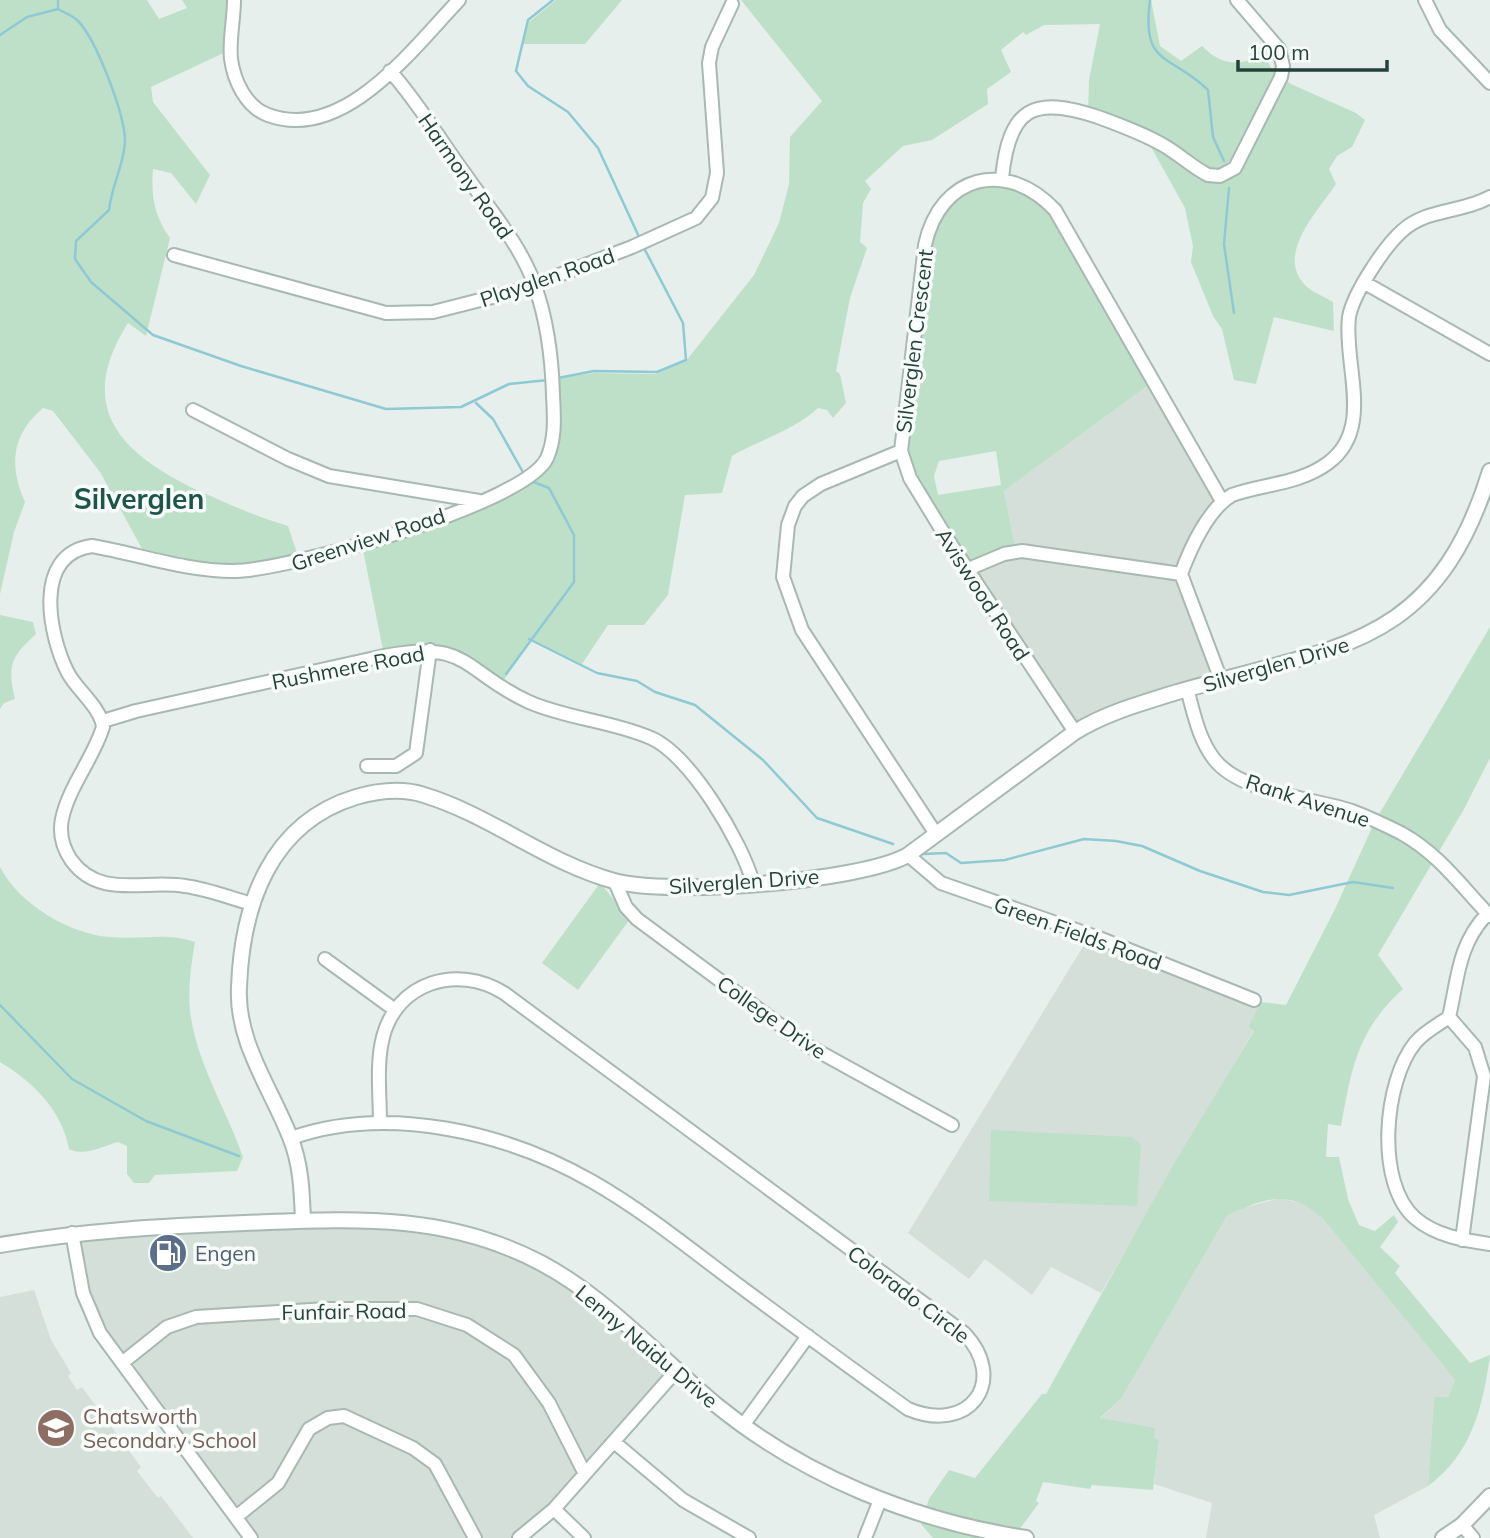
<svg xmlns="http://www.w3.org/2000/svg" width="1490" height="1538" font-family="Mulish,sans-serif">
<rect width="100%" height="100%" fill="#e6efeb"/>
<!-- built -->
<path fill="#d4dfda" d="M1154,381l68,120 -38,66 37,113 -146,52 -109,-162 50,-19 -12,-60z
M1090,935l171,67 -13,24 6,4 -153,263 -50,-26 -19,28 -47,-36 -16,20 -61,-46z
M1281,1198l29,8 13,13 132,161 -7,17h-14l-6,89 -54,29 6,23h-174l6,-35 -58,-19 5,-44 -59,-21 21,-20 106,-183 19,-9z
M404,1222l138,42 134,107 -156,167h-268l-151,-205 -29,-99z
M34,1290l17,50 20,33 -3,3 9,14 5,-3 59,80 -4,4 21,27 3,-2 32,42h-193v-241z"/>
<!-- green -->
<path fill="#bfe0c8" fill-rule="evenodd" d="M0,0h147l12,19 28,-11 -5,-8h52l-4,50 -79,37 2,15 57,73 -14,29 -25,-31 -18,-4c-2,27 1,47 17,69l-24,98 -18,-13c-54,85 -7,131 71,168 30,13 58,26 89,35l12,36 -77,8 -77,-14 -46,-84 -47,-61 -10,-3c-32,27 -34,58 -18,94l-11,30 -14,62z
M556,0h66l-37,44h-63l7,-22z
M741,0h410l9,46 21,15 21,-15c20,20 37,21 62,8l9,18 18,12 65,29 9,7 -13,27 -15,9 -8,13 7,15c-17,26 -61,70 -31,101 7,7 20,12 28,17l1,29 -60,-14 -18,67 -22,-4 -12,-51 -9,-13 -22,-54 2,-16 -8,-38 -40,-72 -57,-22 1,-34 11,-56 -56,1 -18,10 -3,-3 -22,18 10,22 -24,17 1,15 -56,36 -29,6 -38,35 6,8 -8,14 -3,39 7,6 -17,50 -14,73 4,3 6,29 -13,15 -6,-8 -9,-2c-25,23 -57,31 -86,48l-10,37 -37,2 -17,100 -24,30h-36l-26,39 -50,-24 -31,44 -42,-28 -75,-1 -22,-110 117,-43 68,-41 5,-82 42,-6 62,1 30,-13 68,-86 25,-52 10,-39 1,-47 32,-36z
M984,180l62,20 108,181 -150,110 12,60 -50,19 -47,-75 -19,-55 33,-224zM996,451l5,34 -63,10 -4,-19 5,-15z
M0,615l33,7 3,12c-25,23 -29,31 -21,65l-11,4 -4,6z
M1490,627v131l-26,51 -86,146 25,34c-46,42 -51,78 -62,137l-13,-2 -2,33h13l9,42 11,26 16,6 19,-16 4,7 -18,25 20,19 -5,7 75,90 20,-8c-7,51 -18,99 -62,131l6,-89h14l7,-17 -132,-161c-33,-31 -59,-21 -96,-3l-106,183 -21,19 55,10 -1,10 5,2 -6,50 -61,-5 -2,4 -47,-7 -7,19 3,2 -26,35h-80l-12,-14 8,-25 20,-29 26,8 67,-84h4l126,-227 82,-136 -6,-5 13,-24 25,3 49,-96 40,-88z
M0,867c19,37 69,67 110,70 30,3 56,-5 85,5 -4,24 -8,51 -4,76 8,49 36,93 52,139l-6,14 -82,4 -6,8h-15l-7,-9v-28l-9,-4c-15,4 -34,15 -49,7 -7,-39 -37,-68 -69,-87z
M600,883l30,36 -52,71 -36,-27z
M991,1130l141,7 9,8 -4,61 -148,-5z"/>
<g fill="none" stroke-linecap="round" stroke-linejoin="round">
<!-- stream -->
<path stroke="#8ec9d4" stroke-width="2.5" d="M553,0l-25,20 -12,51 12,15 40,26 30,36 42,91
M1150,0c-9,67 20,53 58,90l5,47 11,24
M58,9v-9
M0,35l27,-18 31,-8c5,3 14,6 19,11 19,18 48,95 48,121 0,20 -14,47 -16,69l-33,31 -1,18 16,23 62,53 88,31 145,43 75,-2 48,-23 39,-4
M1229,188l-5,56 10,69
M558,378l36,-7 63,1 29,-12 -3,-37 -39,-75
M476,403l17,16 31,55
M529,639l68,34 40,8 18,11 40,13 68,55 54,58 76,26
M506,674l68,-92v-47l-25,-47 -18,-7
M924,854l22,-1 15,10 44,-3 79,-21 32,2 26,5 58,25 63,21 26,3 64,-13 40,6
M0,1005l72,74 74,42 93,35"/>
<defs>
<path id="minor" d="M234,0c0,19 -5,40 -3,59 3,22 15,48 37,56 76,28 146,-68 191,-115
M1425,0l15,30 50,53
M1002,178c7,-70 31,-83 96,-61 22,8 44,16 65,28 16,9 29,22 45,30l12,1 15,-8 46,-91 2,-11 -4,-17 -42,-49
M174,255l212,58 47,-1 87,-22 112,-43 64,-29 16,-20 5,-25 -8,-110 3,-16 20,-43
M1365,283l125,71
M193,410l95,49 41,17 150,25
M901,451l-80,33 -18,12 -8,10 -7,19 -5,52 19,53 134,204
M966,570l38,-16 18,-3 159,23
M1221,680l-40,-106c9,-25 27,-65 51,-79 31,-11 68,-11 96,-32 47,-34 15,-99 21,-146 4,-23 35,-70 53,-86 25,-23 60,-18 88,-34
M1187,689c7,24 11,49 27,70 26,34 98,39 138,52 16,6 33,14 49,22 38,21 60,53 89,83
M103,721l33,-10 248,-55c86,-17 79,16 145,46 39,17 83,19 122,36 39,17 91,104 102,145
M1075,732l-129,-195 -36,-59 -9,-27 24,-206c15,-70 81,-87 130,-35l167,291
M367,766h29l20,-13 14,-103
M908,855l33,28 158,55 155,62
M615,882l11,25 11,12 170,126 145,80
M252,904c-22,-6 -44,-15 -67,-18 -40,-7 -85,14 -114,-26 -8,-12 -12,-26 -9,-41 7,-33 31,-60 41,-92 -2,-19 -26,-37 -35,-54 -19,-37 -36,-119 24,-127 46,8 94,25 141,25 53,0 293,-67 314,-113 9,-20 7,-42 6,-63 -1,-36 -6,-75 -18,-109 -14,-41 -46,-77 -70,-112 -25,-34 -47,-72 -75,-103
M1487,914c-29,31 -29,64 -38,103 -11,8 -25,15 -34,26 -31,38 -40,140 0,175 21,18 48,22 75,26
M325,959l70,51
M1449,1017l26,30 9,29 -22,164
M291,1138c96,-34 215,-6 302,44 54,31 102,71 152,108 54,40 108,80 163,119 62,26 101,-29 56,-76l-460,-340c-47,-29 -107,-11 -121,44 -7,27 -3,59 -3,86
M72,1233l11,60 17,40 151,205
M122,1363l45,-36 29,-10 131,-8h90l50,16 47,30 35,48 36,71
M744,1424l64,-88
M614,1442l69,58 66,38
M554,1509l30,29
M236,1517l42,-34 31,-54 19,-11 16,-2 69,32 22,16 40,74
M1462,1525l11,13
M519,1538l35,-29 122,-138
M865,1538l15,-38"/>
<path id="tertiary" d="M303,1221c-1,-28 -2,-58 -13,-84 -19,-49 -54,-95 -51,-150 3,-82 31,-164 117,-190 21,-6 46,-9 68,-2 66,20 123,68 190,86 54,15 246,1 294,-26l167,-123c31,-19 64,-28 99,-39 157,-47 260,-40 316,-222
M0,1245c82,-14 162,-19 245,-22 106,-4 199,-11 296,40 66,35 118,94 174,141 88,72 199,117 311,134
M1443,1538l19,-13 28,-29"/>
</defs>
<!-- minor casing -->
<use href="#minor" stroke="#a8b8b2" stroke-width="16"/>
<!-- tertiary casing -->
<use href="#tertiary" stroke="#a8b8b2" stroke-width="18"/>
<!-- minor -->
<use href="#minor" stroke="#fff" stroke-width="12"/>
<!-- tertiary -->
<use href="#tertiary" stroke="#fff" stroke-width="14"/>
</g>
<!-- icons -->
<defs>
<symbol id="fuel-disc" viewBox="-11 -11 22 22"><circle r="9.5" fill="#5c6f8a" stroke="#f7fbf9"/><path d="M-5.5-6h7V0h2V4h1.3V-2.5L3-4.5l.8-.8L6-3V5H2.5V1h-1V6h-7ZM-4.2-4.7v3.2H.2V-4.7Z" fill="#fff"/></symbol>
<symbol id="school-disc" viewBox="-11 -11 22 22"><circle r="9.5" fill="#8d6e63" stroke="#f7fbf9"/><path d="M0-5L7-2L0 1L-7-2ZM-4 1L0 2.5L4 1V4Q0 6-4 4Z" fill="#fff"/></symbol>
</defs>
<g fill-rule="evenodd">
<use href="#fuel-disc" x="146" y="1231" width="44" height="44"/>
<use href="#school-disc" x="34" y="1406" width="44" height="44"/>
</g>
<g text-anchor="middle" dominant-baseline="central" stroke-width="7" stroke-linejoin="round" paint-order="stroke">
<!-- street labels -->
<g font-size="21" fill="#24423a" stroke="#f7fbf9">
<text transform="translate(466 176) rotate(55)">Harmony Road</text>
<text transform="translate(547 277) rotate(-19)">Playglen Road</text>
<text transform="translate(914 341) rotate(-83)">Silverglen Crescent</text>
<text transform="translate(368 539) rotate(-18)">Greenview Road</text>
<text transform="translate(983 594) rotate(57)">Aviswood Road</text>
<text transform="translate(1276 664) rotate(-16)">Silverglen Drive</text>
<text transform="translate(348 667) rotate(-11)">Rushmere Road</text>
<text transform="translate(1308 800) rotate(18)">Rank Avenue</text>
<text transform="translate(744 881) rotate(-4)">Silverglen Drive</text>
<text transform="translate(1078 933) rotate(20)">Green Fields Road</text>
<text transform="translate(772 1017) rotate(35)">College Drive</text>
<text transform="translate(909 1294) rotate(37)">Colorado Circle</text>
<text transform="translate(344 1311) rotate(-1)">Funfair Road</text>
<text transform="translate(647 1346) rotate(40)">Lenny Naidu Drive</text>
</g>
<!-- service labels -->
<g font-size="21" fill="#4e5e75" stroke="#f7fbf9" text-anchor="start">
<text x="195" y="1253">Engen</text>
</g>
<!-- education labels -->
<g font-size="21" fill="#785e54" stroke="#f7fbf9" text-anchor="start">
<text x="83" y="1416">Chatsworth<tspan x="83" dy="24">Secondary School</tspan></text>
</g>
<!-- district labels -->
<g font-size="28" font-weight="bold" fill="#1f5548" stroke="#f7fbf9">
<text x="139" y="498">Silverglen</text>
</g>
</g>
<!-- scale -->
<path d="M1238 60v10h149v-10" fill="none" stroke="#24423a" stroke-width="3.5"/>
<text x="1248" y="60" font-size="21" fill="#24423a" stroke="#f7fbf9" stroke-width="5" paint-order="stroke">100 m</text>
</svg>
